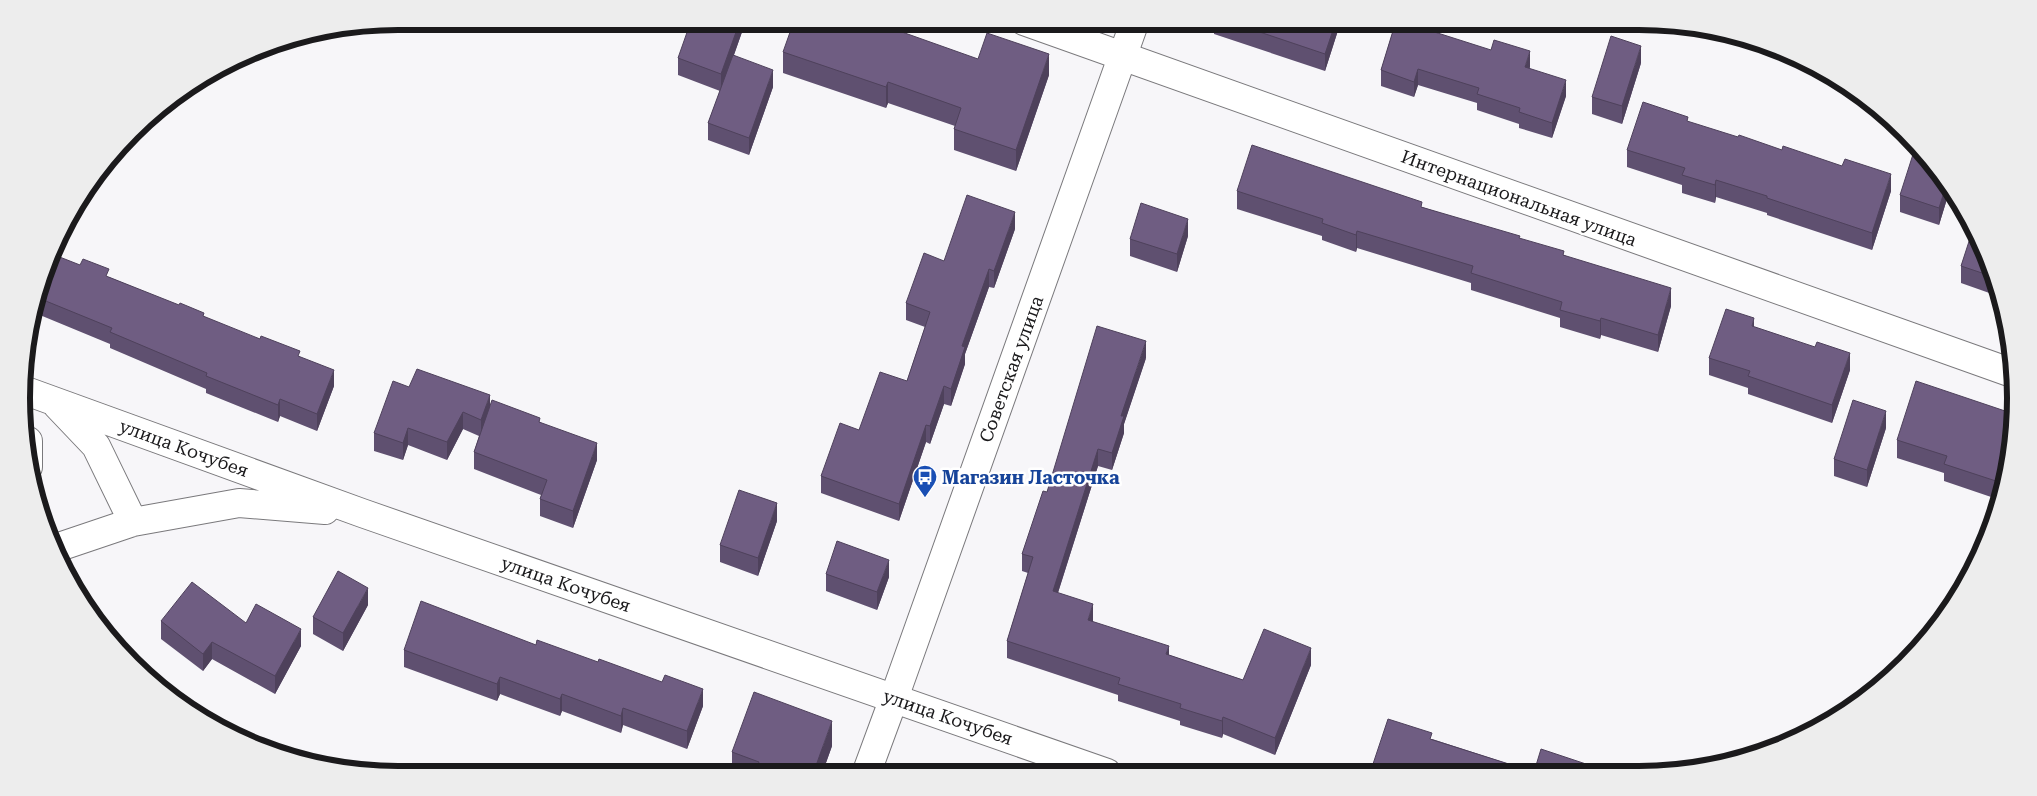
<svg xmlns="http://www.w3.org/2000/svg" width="2037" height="796" font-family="'Roboto Serif',serif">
<rect width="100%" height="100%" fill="#f7f6f9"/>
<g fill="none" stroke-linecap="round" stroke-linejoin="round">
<defs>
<path id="minor" d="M1024,21l991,353
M866,774l28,-76"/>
<path id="tertiary" d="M894,698l241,-677"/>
<path id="primary" d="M26,391l336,122 745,260
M57,405l39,41 37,76
M28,441v26
M53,549l80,-27 106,-19 86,7"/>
</defs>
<!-- minor casing -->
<use href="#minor" stroke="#7a797c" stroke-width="30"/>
<!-- tertiary casing -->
<use href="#tertiary" stroke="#7a797c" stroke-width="30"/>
<!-- primary casing -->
<use href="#primary" stroke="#7a797c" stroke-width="30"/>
<!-- minor -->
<use href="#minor" stroke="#fff" stroke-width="28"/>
<!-- tertiary -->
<use href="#tertiary" stroke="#fff" stroke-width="28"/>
<!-- primary -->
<use href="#primary" stroke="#fff" stroke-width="28"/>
</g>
<!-- wall -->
<path fill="#5f5070" d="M742,21v11l-8,23 39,32 -24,68 -41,-15v-17l12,-32 -42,-16v-17z
M1214,21h127l-16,50 -111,-37z
M1396,21l134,46 -1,1 37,28 -14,42 -33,-10v-4l-42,-14v-7l-59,-18 -4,12 -33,-11v-16z
M783,52l195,7 71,16 -33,96 -62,-21v-21l1,-3 -67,-23 -2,5 -103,-35z
M1641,63l-19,61 -30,-10v-17z
M1688,122l203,69 -19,59 -105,-35v-2l-51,-16 -1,6 -33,-10v-8l-55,-18v-17z
M1950,189l-11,36 -39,-13v-17z
M1237,191l185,16 98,32 44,16 107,51 -13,46 -57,-17 -1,4 -40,-12v-9l-89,-28v-7l-114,-35 -1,4 -34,-12v-4l-85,-27z
M1015,229l-21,59 -5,-1 -24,67v10l-14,42 -7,-2 -14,40 -4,-2 -27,79 -78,-28v-17l38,-46 48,-49 18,-54 -19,-7v-17l38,-42z
M1977,231l21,56 -3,8 -34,-12v-17z
M1188,236l-11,36 -47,-16v-17z
M41,277h68l191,80 34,29 -17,45 -37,-15 -2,6 -72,-29v-4l-96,-41v-4l-75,-31 -2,7 -2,-1z
M1754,327l96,43 -18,53 -84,-29v-6l-39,-13v-17z
M1146,358l-22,66v9l-12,37 -14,-4 -40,127 35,29 76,33 74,25 68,-15 -36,90 -52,-21 -1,4 -42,-13v-4l-62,-20v-6l-111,-37v-17l21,-68 -6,-2v-17l25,-62z
M409,387l81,19 50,16 57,38 -24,68 -33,-12v-17l1,-4 -67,-26v-17l5,-16 -16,-7 -16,31 -39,-15 -5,15 -29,-9v-18z
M1886,428l-19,59 -33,-11v-17z
M1897,440l116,7 -14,57h-2v-5l-53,-18v-8l-47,-15z
M777,521l-19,55 -38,-14v-17z
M826,574l63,3 -12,33 -51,-19z
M368,605l-25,46 -30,-17v-17z
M161,621l85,2 55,23 -26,48 -63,-35 -9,12 -42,-32z
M536,645l167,61 -16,43 -64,-24 -2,8 -59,-22 -2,5 -60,-22 -3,7 -93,-34v-17z
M1432,739l102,33h76h-238v-5z
M832,746l-10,28h-90v-22z"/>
<!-- shaded-wall -->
<path fill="#4e415b" d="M740,21h2v11l-21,59v-17z
M1336,21h5l-16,50v-17z
M1641,46v17l-19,61v-18z
M1530,51v16l-5,15v-15z
M1049,54v21l-33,96v-21z
M1418,69v16l-4,12v-15z
M773,70v17l-24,68v-17z
M1566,80v16l-14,42v-15z
M888,82v21l-2,5v-21z
M1891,174v17l-19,59v-17z
M1716,180v17l-1,6v-18z
M1947,183l3,6 -11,36v-17z
M1015,212v17l-21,59v-17z
M1188,219v17l-11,36v-18z
M1357,231v17l-1,4v-17z
M989,269v18l-24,67v10l-14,42v-17l11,-43z
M1995,280l3,7 -3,8z
M1671,288v18l-13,46v-17z
M35,302v11l-2,7v-6z
M1601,318v17l-1,4v-18z
M1754,318v17l-2,-9z
M1146,341v17l-22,66v9l-12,37v-17l9,-37z
M1850,353v17l-18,53v-18z
M334,370v16l-17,45v-17z
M944,386v18l-14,40v-18z
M490,395v17l-9,25v-17z
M280,399v17l-2,6v-17z
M1886,411v17l-19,59v-17z
M463,412v17l-16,31v-18z
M926,425v17l-27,79v-17z
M408,428v17l-5,15v-17z
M597,443v17l-24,68v-17z
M1098,449v17l-45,142v-17z
M777,503v18l-19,55v-18z
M889,560v17l-12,33v-18z
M368,588v17l-25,46v-18z
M1093,604v17l-5,16v-17z
M301,629v17l-26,48v-18z
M212,642v17l-9,12v-17z
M1169,646v17l-3,-9z
M1311,648v17l-36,90v-17z
M500,677v17l-3,7v-17z
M703,689v17l-16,43v-18z
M562,694v17l-2,5v-17z
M623,708v17l-2,8v-17z
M1223,717v17l-1,4v-17z
M832,721v25l-10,28h-9z"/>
<!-- building -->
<path fill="#6f5d82" stroke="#4e415b" d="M691,21h49l-19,53 -43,-16z
M794,21h77l107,38 9,-26 62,21 -33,96 -62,-21 7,-21 -73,-26 -2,5 -103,-35z
M1227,21h109l-11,33z
M1396,21h4l91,29 3,-10 36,11 -5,16 41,13 -14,43 -33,-11 1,-4 -43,-14 2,-6 -61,-19 -4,13 -33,-12z
M1611,36l30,10 -19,60 -30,-9z
M733,55l40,15 -24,68 -41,-15z
M1643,102l45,15 -1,4 51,16 1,-2 43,15 1,-4 59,20 3,-7 46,15 -19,59 -105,-35v-2l-51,-16 -1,5 -33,-10 3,-7 -58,-18z
M1252,145l170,57 -1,5 99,29 -1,2 45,13 -1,4 108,33 -13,47 -57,-17 -1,3 -40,-11 2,-8 -91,-29 2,-7 -116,-35 -1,4 -34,-12 1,-4 -86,-28z
M1916,145l22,23 9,15 -8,25 -39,-13z
M967,195l48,17 -21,59 -5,-2 -27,77 3,1 -14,42 -7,-3 -14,40 -4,-1 -27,79 -78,-28 19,-53 19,7 21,-58 27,9 23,-69 -24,-9 18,-50 20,8z
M1141,203l47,16 -11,35 -47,-15z
M1974,226l3,5 17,46 -33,-11z
M52,254l28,11 3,-6 26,10 -3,7 73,29 1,-2 24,10 -1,3 57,23 1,-3 39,15 -2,5 36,14 -17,44 -37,-15 -2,6 -72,-29 1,-3 -97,-41 2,-4 -76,-31 5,-20z
M1726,309l28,9 -2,8 63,21 2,-5 33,11 -18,52 -84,-29 2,-5 -41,-13z
M1097,326l49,15 -25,75h3l-12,37 -14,-4 -45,142 40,13 -5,16 81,26 -3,8 77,26 21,-51 47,19 -36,90 -52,-21 -1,4 -42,-13 1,-4 -63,-20 2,-6 -113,-37 26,-84 -11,-3 21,-63 4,1z
M417,369l73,26 -9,25 -18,-8 -16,30 -39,-14 -5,15 -29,-10 19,-52 16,6z
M1916,381l98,33 -1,33 -10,41 -6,-2 2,-4 -55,-18 3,-8 -50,-16z
M492,400l48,18 -1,4 58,21 -24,68 -33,-12 7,-19 -73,-28z
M1853,400l33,11 -19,59 -33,-11z
M739,490l38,13 -19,55 -38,-13z
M837,541l52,19 -12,32 -51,-18z
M338,571l30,17 -25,45 -30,-16z
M192,582l54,41 10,-19 45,25 -26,47 -63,-34 -9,12 -42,-33z
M421,601l115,44 1,-5 61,22 1,-3 63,23 3,-7 38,14 -16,42 -64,-23 -2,8 -59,-22 -2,5 -60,-22 -3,7 -93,-34z
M754,692l78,29 -19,53h-59l5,-12 -27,-10z
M1388,719l44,14 -2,6 104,33 7,-23 69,23h-222l-16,-5z
M933,770l8,3h-9z"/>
<!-- icons -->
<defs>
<symbol id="bus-pin" viewBox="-11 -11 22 30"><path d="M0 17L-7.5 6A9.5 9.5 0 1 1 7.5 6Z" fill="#1a4fb4" stroke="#fff"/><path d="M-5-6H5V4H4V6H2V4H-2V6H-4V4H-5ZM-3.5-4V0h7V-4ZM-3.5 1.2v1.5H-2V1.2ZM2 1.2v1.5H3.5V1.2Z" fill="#fff"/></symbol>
</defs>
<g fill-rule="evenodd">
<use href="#bus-pin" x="911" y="463" width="28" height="38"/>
</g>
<g text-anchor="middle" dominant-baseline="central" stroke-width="5" stroke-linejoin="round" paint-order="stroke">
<!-- street labels -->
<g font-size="18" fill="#1b1a1c" stroke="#fff">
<text transform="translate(1519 198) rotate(20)">Интернациональная улица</text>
<text transform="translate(1011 369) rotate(-70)">Советская улица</text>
<text transform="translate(184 448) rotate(20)">улица Кочубея</text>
<text transform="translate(566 584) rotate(19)">улица Кочубея</text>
<text transform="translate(948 717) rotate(19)">улица Кочубея</text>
</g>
<!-- transit labels -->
<g font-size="18" font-weight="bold" fill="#164399" stroke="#fff" text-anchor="start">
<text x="942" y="477">Магазин Ласточка</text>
</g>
</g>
<!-- crop -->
<path d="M0 0H2037V796H0ZM398 30H1639A368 368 0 0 1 2007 398V398A368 368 0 0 1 1639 766H398A368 368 0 0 1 30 398V398A368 368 0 0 1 398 30Z" fill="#ededed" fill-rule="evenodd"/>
<path fill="none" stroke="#1b1a1c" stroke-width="6" d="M398 30H1639A368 368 0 0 1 2007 398V398A368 368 0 0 1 1639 766H398A368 368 0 0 1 30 398V398A368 368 0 0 1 398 30Z"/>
</svg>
